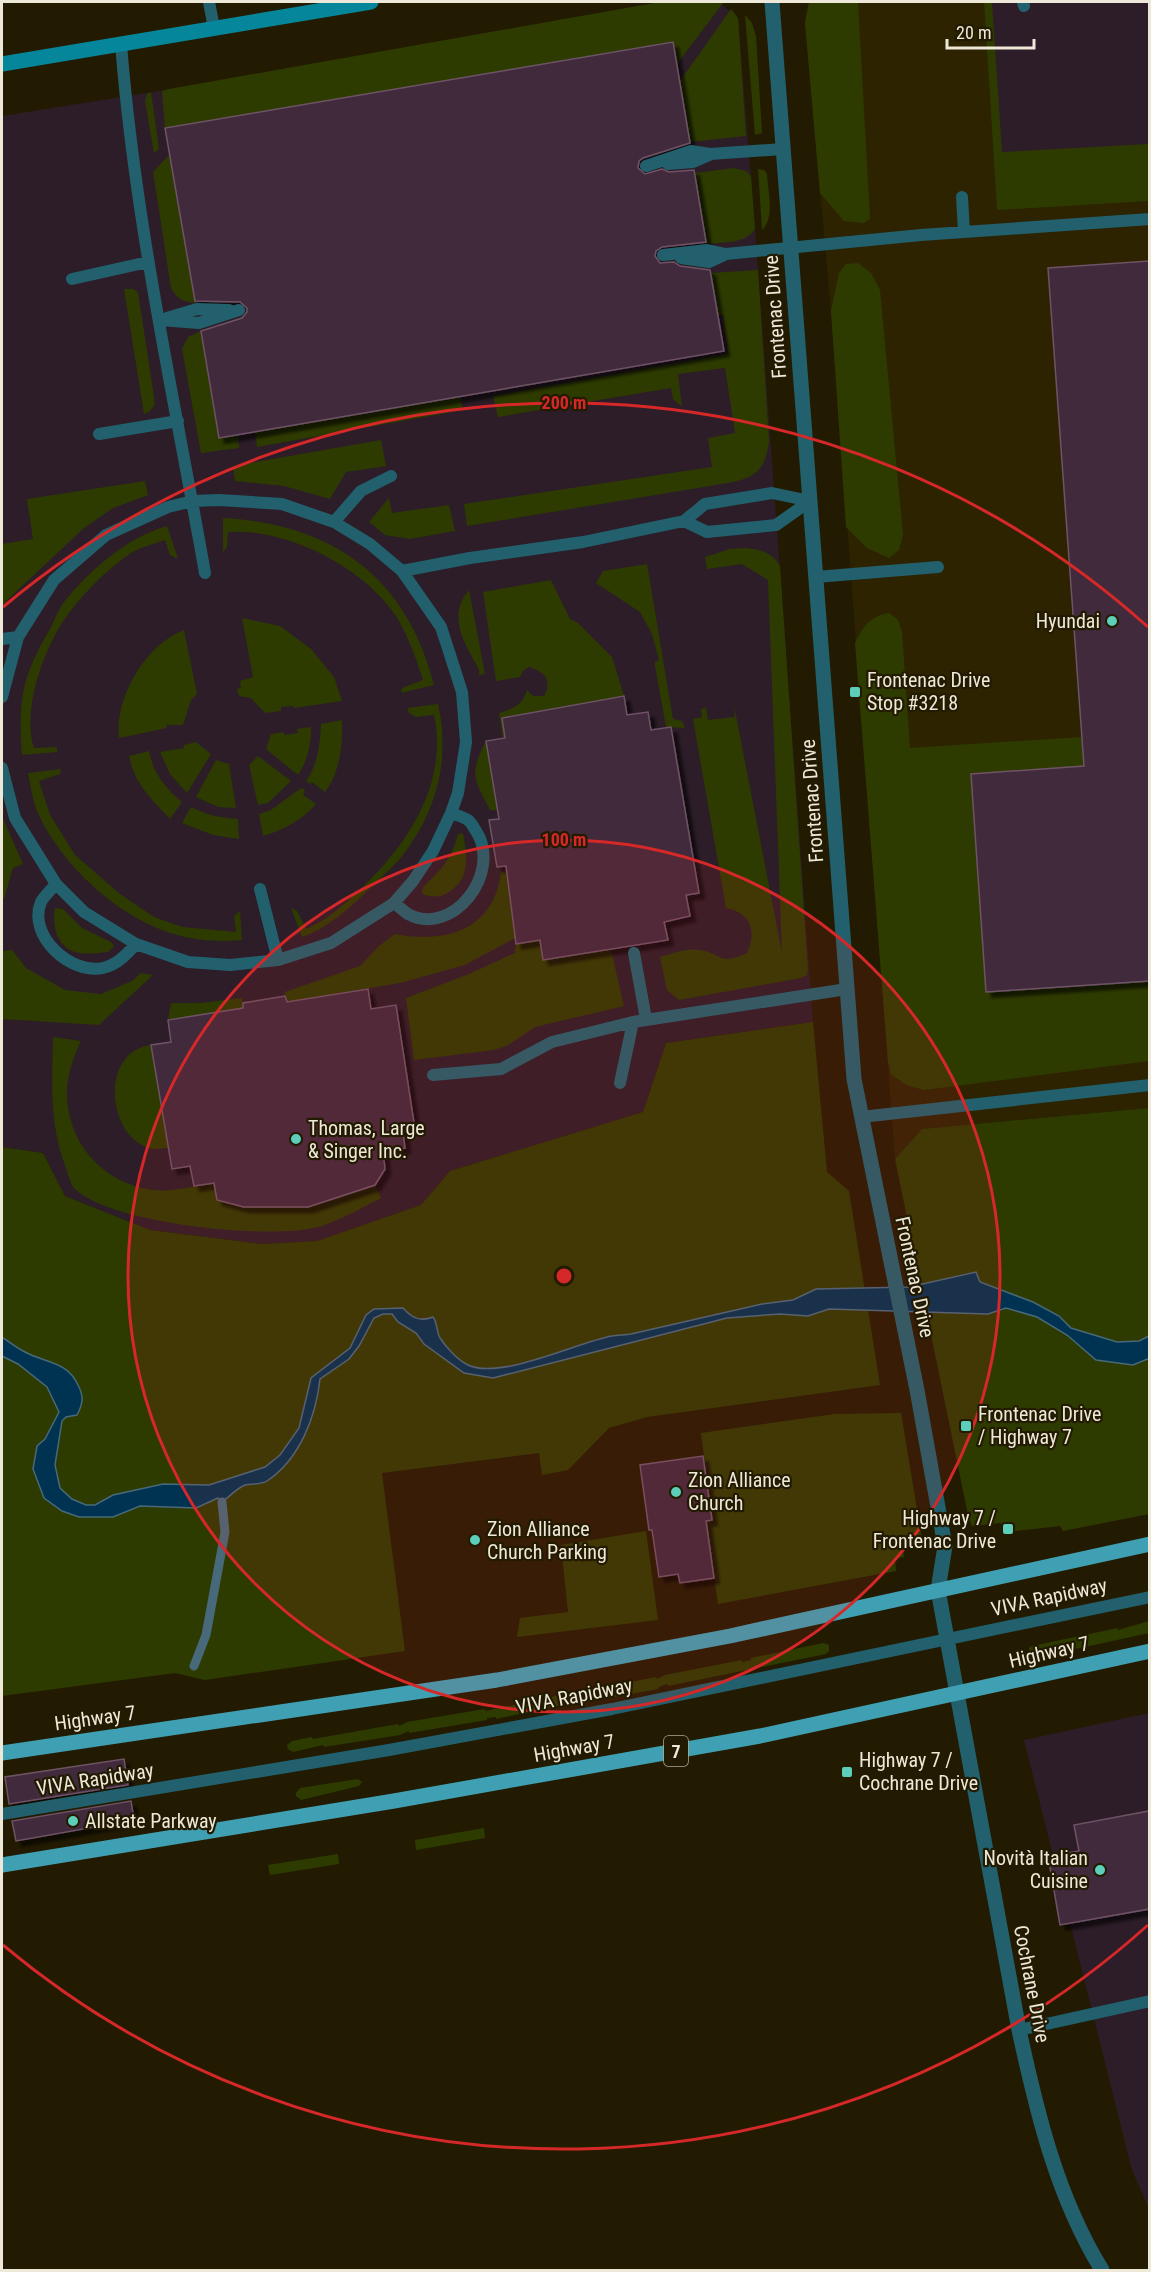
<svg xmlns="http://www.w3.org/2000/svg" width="1151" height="2272" font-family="'Roboto Condensed',sans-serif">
<defs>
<filter id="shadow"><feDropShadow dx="5.5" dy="5.5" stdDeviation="1.5" flood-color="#0009"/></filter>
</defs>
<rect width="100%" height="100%" fill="#231b01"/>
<!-- commercial -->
<path fill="#2c1d28" d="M719,2l19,16 17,211 58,793 -147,21 -23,69 -193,59 -29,34 -104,36 -54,3 -113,-14 -85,-34 -22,-43 -41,-6v-1031z
M984,2h165v199l-152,9z
M1149,1713v496l-17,-39 -108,-430z"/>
<!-- built -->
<path fill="#2e2300" d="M809,2h175l13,208 152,-9v907l-227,21 -27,30 -64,-848 -26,-288z"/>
<!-- green -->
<path fill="#2e3b00" d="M660,2l63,1 -46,61 -4,-22 -508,86 -3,-37 7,-2z
M809,2h49l12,217 -6,4 -20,-2 -24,-28 -15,-170z
M984,2h8l10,150 147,-8v57l-152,9z
M731,9l7,9 8,118 -56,6 -10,-61z
M745,15l7,8 4,13 6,97 -7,2z
M151,92l8,57 -5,4 -9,-52 2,-7z
M169,155l27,148c-13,-1 -19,-4 -25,-15l-18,-116z
M734,168l12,3 5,5 4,53c-9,15 -32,13 -49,15l-11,-71z
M758,169l6,1 3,4c1,17 8,44 -5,56z
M858,263l13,10 9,17 23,245 -4,15 -10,8 -22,-10 -21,-21 -15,-216 8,-38 7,-9z
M758,270l11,171c-4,36 -21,39 -53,44l-249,41 -3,-22 248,-37 -4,-29 27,-5 -10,-65 -47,6 4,33 -9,-8 -2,-11 -173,29 -5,-21 235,-42 -5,-39h-5l-7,-42z
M124,289h9l5,3 17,112 -5,7 -6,3z
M201,331l18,107 19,-3 1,13 -38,5 -19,-104 6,-12z
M460,397l3,13 -206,37 -2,-15z
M381,440l5,26 -40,6 -16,27 -46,-13 -49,-5 -2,-15z
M145,481l3,14 -35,13 -29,20 -82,77v-61l31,-5 -6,-40z
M389,498l3,15 57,-8 6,26 -45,8 -25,-4 -16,-13z
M223,518c109,6 184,59 211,167l-33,8 1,-5 21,-8c-7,-22 -15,-44 -27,-64 -33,-49 -109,-88 -168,-84l-1,15 -4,5z
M167,526l11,33 -8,-4 -5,-15c-11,4 -24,7 -34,13 -28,19 -62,54 -77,84 -15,28 -31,79 -20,111l23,-1v5l-35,3c-2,-26 -3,-52 5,-78 6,-18 15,-34 24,-50 4,-8 7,-17 13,-25 25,-31 63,-65 103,-76z
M745,548c15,1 27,4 35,18l28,404 -1,5 -6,3 -122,22 -12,-10 -7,-33c12,-3 25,-9 38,-7 24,2 19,17 49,3 10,-22 4,-40 -21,-45l-33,-189 9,-2 -1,-8 5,-1 2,12 27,-3 -1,-12 48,248 -14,-373 -26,-16 -35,5 -2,-12 25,-8z
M647,564l26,155 9,2 3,7 -19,-1 -11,-61v-4l4,-2 -7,-26 -12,-22 -44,-29 7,-12z
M551,580l19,39 8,4 34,34 12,39 -122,22 3,20h-2l-4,-25c15,-5 23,-7 28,-23l6,6h11c9,-16 0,-25 -15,-29l-6,4 -3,6 -24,4 -13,-89z
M469,590l16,84 -6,1v-5c-14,-27 -33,-53 -10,-80z
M889,613l9,7 4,12 8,116 172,-11 17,28 -128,9 15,218 163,-11v80l-225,29 -18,-5 -15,-11 -3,-13 -33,-418c8,-16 15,-27 34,-30z
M242,618l38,8 31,23 23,28 8,24 -48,7 -1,-2 -12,1v4l-16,2 -14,-15 -12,-2 -2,-7 4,-1 -1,-7 13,-4z
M184,630l13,64 -6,6 -8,25h-17l1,3 -48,10c-5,-40 27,-94 65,-108z
M438,704c13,56 -2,111 -39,156 -9,10 -20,19 -30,29 -19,19 -41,39 -67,48l-11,-29 6,3 9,18c19,-8 33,-20 48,-34 51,-46 95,-109 80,-180l-18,2 -7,-4 -2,-5z
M342,720c1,23 -2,53 -17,72l-13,-10 -2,2 -4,-3c12,-17 14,-37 15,-57z
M311,727c0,18 -3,33 -13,48l-32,-26 5,-15 13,-2v3l14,-2 -1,-4z
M486,741l11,69h-7c-16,-31 -21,-36 -4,-69z
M196,742l15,12 -24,39 -17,-19 -10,-22 24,-4v-3z
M149,751c4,22 16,37 33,51l-12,17c-18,-19 -36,-36 -41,-63z
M258,756l33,25 -23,22 -10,2 -9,-40z
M216,760l13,4 7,44 -18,-1 -22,-10z
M61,769l-1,5 -21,7 11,34 25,40 45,39 34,23 28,10 54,5 -2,-16 6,-5 2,29c-22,2 -46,1 -68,-6 -55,-16 -113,-69 -136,-121 -6,-13 -7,-27 -10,-40z
M301,788l4,2 -2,5 13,9c-13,15 -34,27 -53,32l-4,-22 12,-4z
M191,807c15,8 30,11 47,12l1,20 -26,-4 -31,-12z
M2,816l21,48 -10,4 -9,31 -2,1z
M463,833c4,22 8,46 -14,59 -9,6 -17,5 -27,2l1,-7c18,-17 29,-28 35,-53z
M506,871l9,67 -50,27 -65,18 -113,19 -2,-10 75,-26 19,-20 16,-12c51,10 99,-4 106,-62z
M55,908l8,1 19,19 29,14 3,4 -6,6c-11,1 -23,3 -33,0 -19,-6 -23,-28 -20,-44z
M540,940l3,20 68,-10 13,56 -89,21 -27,18 -14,5 -80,10 -8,-62 63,-24 46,-21 1,-9z
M12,950l14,18 39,22 36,4 31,-13 9,-8 12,2 -54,50 -97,-6v-68z
M242,998l1,10 -75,12 3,-17h30z
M813,1022l14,150 22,19 31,194 -233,32 -38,11 -41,42 -26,5 -3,-22 -157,20 23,178 -200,29 -30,-7 -173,23v-549l41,6 22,43 85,34 113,14 54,-3 104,-36 29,-34 193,-59 23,-69z
M53,1037l28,4c-7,15 -13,31 -14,48 -2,52 36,95 87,101 19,2 41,-4 60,-7l3,17 27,7h64l67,-22 6,13c-17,9 -50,27 -67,30 -49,11 -202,-4 -239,-39 -5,-5 -7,-15 -9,-21 -17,-43 -14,-86 -13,-131z
M151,1045l17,103c-4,0 -9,1 -14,1 -46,-6 -57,-97 -3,-104z
M1149,1108v406l-86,17 -3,-5 -53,6 -7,-9 -28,3 -4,-11 -73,-356 27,-30z
M901,1413l21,126 -20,3 2,15 -9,1 1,13 -178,33 -12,-83 6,-2 -11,-86 134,-19z
M646,1531l12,89 -141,17 3,-19 48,-6 -7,-67z
M1149,1621v12l-115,25 -5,-3v-7l3,-2 86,-18v2z
M823,1643l6,2v6l-3,3 -158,32 -1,-2 -8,3 -1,2 -77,14v-2l-85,18v-2l-9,1v2l-78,13v-2l-9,4 -76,12 -1,-2 -30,7 -5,-3 -1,-4 5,-4 20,-4 1,2 85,-15 1,2 8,-4 78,-13v2l85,-18 1,2 9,-3 76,-15 1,2 8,-4 77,-15v2l9,-2v-2z
M358,1779l4,3 -3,4 -58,14 -5,-4v-3l4,-5z
M484,1828l1,10 -69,12 -1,-10z
M338,1854l1,10 -69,11 -2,-10z"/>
<!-- water -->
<path fill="#003351" stroke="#47697a" stroke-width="1.5" d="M976,1272l4,10 53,20 26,14 12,12 46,14 22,-1 10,-5 1,22 -17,7 -37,-5 -29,-25 -30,-18 -31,-9 -18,6 -159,-5 -21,7 -28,-2 -53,4 -234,60 -29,-5 -40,-29 -8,-11 -18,-11 -6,-8h-9l-9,4 -15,28 -10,13 -29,20c-4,37 -20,80 -53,102 -6,4 -15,2 -22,4 -8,3 -16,12 -23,17l-4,-4 -22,10 -56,-2 -27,11h-34l-17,-6 -18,-13 -11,-29 4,-23 8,-7 14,-27 -12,-25 -29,-23 -16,-8v-19c7,5 15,11 23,15 20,11 42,9 53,33 6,11 5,19 -1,30l-11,2 -4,4 -7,44 5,23 12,11 14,6h9l18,-10 50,-11 46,1 56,-18 15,-12 19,-27 12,-50 39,-30 16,-33 8,-6 29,-1c9,10 17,14 30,9 5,7 3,14 7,21 6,9 17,21 26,26 32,18 111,-22 146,-28 6,-1 13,-1 19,-2l131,-30 31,-4 23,-11 93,-2z"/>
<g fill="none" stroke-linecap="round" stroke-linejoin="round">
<!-- stream -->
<path stroke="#47697a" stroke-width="9" d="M194,1666l12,-31 19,-103 -3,-30"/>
</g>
<!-- building -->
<path fill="#41293b" stroke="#6e5366" stroke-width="1.5" filter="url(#shadow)" d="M673,42l17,101 -47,15 -4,3 -1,7 7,6 17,-5 7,3 25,-2 12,72 -44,5 -6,4 -1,5 5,7 14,-1 6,4 30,4 14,81 -505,87 -18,-107 41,-13 5,-6v-4l-7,-6 -45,-1 -30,-173z
M1149,261v720l-163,11 -15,-218 113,-8 -36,-498z
M624,696l3,19 21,-3 3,18 20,-3 28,166 -13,2 4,21 -26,6 4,18 -125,20 -3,-20 -24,4 -10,-78 -9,1 -8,-47 10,-1 -13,-78 19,-3 -3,-20z
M368,989l3,20 25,-4 18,118 -12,2 3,23 -22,3 2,18 -10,16 -67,22h-64l-27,-7 -3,-17 -20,3 -4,-20 -18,3 -21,-124 20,-3 -3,-22 75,-12v-5l42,-7 2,6z
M703,1456l9,64 -6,1 8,57 -34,5 -2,-9 -19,3 -7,-47h-3l-9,-65z
M124,1759l4,26 -119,19 -4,-27z
M131,1801l3,19 -118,21 -4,-20z
M1149,1811v98l-89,16 -12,-69 31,-5 -5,-26z"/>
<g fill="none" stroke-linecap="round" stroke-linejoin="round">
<!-- lane -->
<path stroke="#21606c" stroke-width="12" d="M209,2l5,26
M1023,2l1,4
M121,44c14,178 53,353 84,529
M668,164l25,-2 16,-7
M646,166l45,-15 19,3 73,-5
M962,197l2,35
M663,255l44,-5 19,4 195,-19 229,-16
M681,258l28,4 17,-8
M72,279l76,-17
M167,318l30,-9 32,1
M160,320l39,3 40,-13
M99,434l79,-13
M684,521l23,11 69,-7 34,-24
M334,522l27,-31 30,-15
M402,571l68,-13 113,-16 101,-21 21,-17 67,-11 38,8
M816,577l122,-10
M2,639l16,-2
M2,697l16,-60 36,-57 52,-45 62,-28 25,-6 26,-1 63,4 52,18 36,22 32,27 39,56 21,65 4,50 -8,51 -7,20 -18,38 -20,30 -19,22 -63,40 -53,17 -48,5 -42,-3 -52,-18 -52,-32 -28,-28 -41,-66 -13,-50
M56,884c-5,6 -12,12 -15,18 -14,34 30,73 62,66 14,-3 24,-14 33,-24
M260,889l18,71
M394,903c5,3 9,8 14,11 44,24 95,-41 68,-83 -2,-3 -5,-9 -8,-11 -4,-3 -12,-5 -17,-7
M634,953l12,66
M433,1075l68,-6 51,-27 81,-20 214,-33
M620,1083l13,-61
M861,1117l289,-32
M2,1814l387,-64 223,-41 538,-112
M1019,2030l131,-29"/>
<!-- street -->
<path stroke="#21606c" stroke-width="15" d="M772,2l82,1077 63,311 28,156 -7,44 81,440c18,83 38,167 83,240"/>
<!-- secondary -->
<path stroke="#05869a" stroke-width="15" d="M2,64l369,-62"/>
<!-- primary -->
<path stroke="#40a0b3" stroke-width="15" d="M2,1753l495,-73 233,-44 420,-92
M2,1865l392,-64 366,-65 390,-85"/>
</g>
<!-- distance rings -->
<circle cx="564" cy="1276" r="436" fill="#d62828" fill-opacity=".12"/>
<g fill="none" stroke="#d62828" stroke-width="3">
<circle cx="564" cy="1276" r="436"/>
<path d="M1148 1925A873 873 0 0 1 3 1945M3 607A873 873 0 0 1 1148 627"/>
</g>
<!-- markers -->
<g fill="#5dceb9" stroke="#231b01" stroke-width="2">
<circle cx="1112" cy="621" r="6"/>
<rect x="849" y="686" width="12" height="12" rx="3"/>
<circle cx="296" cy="1139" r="6"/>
<rect x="960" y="1420" width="12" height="12" rx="3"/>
<circle cx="676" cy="1492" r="6"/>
<rect x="1002" y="1523" width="12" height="12" rx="3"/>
<circle cx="475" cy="1540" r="6"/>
<rect x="841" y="1766" width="12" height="12" rx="3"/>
<circle cx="73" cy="1821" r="6"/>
<circle cx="1100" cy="1870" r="6"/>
</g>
<g text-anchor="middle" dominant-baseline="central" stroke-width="4.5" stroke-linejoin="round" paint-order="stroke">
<!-- shield labels -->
<rect fill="#231b01" stroke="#b1aa98" stroke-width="1.5" x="664" y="1736" width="24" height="30" rx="4.5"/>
<g font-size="18" font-weight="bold" fill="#eee8d8">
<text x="676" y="1751">7</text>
</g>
<!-- street labels -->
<g font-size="20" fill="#eee8d8" stroke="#231b01">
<text transform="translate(775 317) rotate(-94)">Frontenac Drive</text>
<text transform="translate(812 801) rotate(-94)">Frontenac Drive</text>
<text transform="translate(915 1277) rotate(78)">Frontenac Drive</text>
<text transform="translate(1049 1597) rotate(-12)">VIVA Rapidway</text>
<text transform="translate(1049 1652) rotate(-13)">Highway 7</text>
<text transform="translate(574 1696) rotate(-11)">VIVA Rapidway</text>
<text transform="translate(95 1718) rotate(-8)">Highway 7</text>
<text transform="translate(574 1748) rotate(-10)">Highway 7</text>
<text transform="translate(95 1779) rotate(-9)">VIVA Rapidway</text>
<text transform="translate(1032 1984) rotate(79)">Cochrane Drive</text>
</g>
<!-- poi labels -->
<g font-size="20" fill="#eee8d8" stroke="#231b01" text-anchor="start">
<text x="1100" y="621" text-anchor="end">Hyundai</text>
<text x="867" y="680">Frontenac Drive<tspan x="867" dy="23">Stop #3218</tspan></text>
<text x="308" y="1128">Thomas, Large<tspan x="308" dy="23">&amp; Singer Inc.</tspan></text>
<text x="978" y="1414">Frontenac Drive<tspan x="978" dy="23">/ Highway 7</tspan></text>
<text x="688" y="1480">Zion Alliance<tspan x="688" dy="23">Church</tspan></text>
<text x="996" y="1518" text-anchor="end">Highway 7 /<tspan x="996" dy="23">Frontenac Drive</tspan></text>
<text x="487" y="1529">Zion Alliance<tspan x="487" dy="23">Church Parking</tspan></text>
<text x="859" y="1760">Highway 7 /<tspan x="859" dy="23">Cochrane Drive</tspan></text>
<text x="85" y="1821">Allstate Parkway</text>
<text x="1088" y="1858" text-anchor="end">Novità Italian<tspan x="1088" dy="23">Cuisine</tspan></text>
</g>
</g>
<circle cx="564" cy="1276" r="9" fill="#d62828" stroke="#231b01" stroke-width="3"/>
<g font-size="18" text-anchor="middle" font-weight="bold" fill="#d62828" stroke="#231b01" stroke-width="4.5" stroke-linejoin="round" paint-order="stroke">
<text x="564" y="409">200 m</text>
<text x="564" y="846">100 m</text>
</g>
<!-- border -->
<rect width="1151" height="2272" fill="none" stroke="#eee8d8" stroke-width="6"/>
<!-- scale -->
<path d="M947 39v9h87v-9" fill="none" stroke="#eee8d8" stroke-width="3"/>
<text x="956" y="39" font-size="18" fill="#eee8d8" stroke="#231b01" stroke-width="4.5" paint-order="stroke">20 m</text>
</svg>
